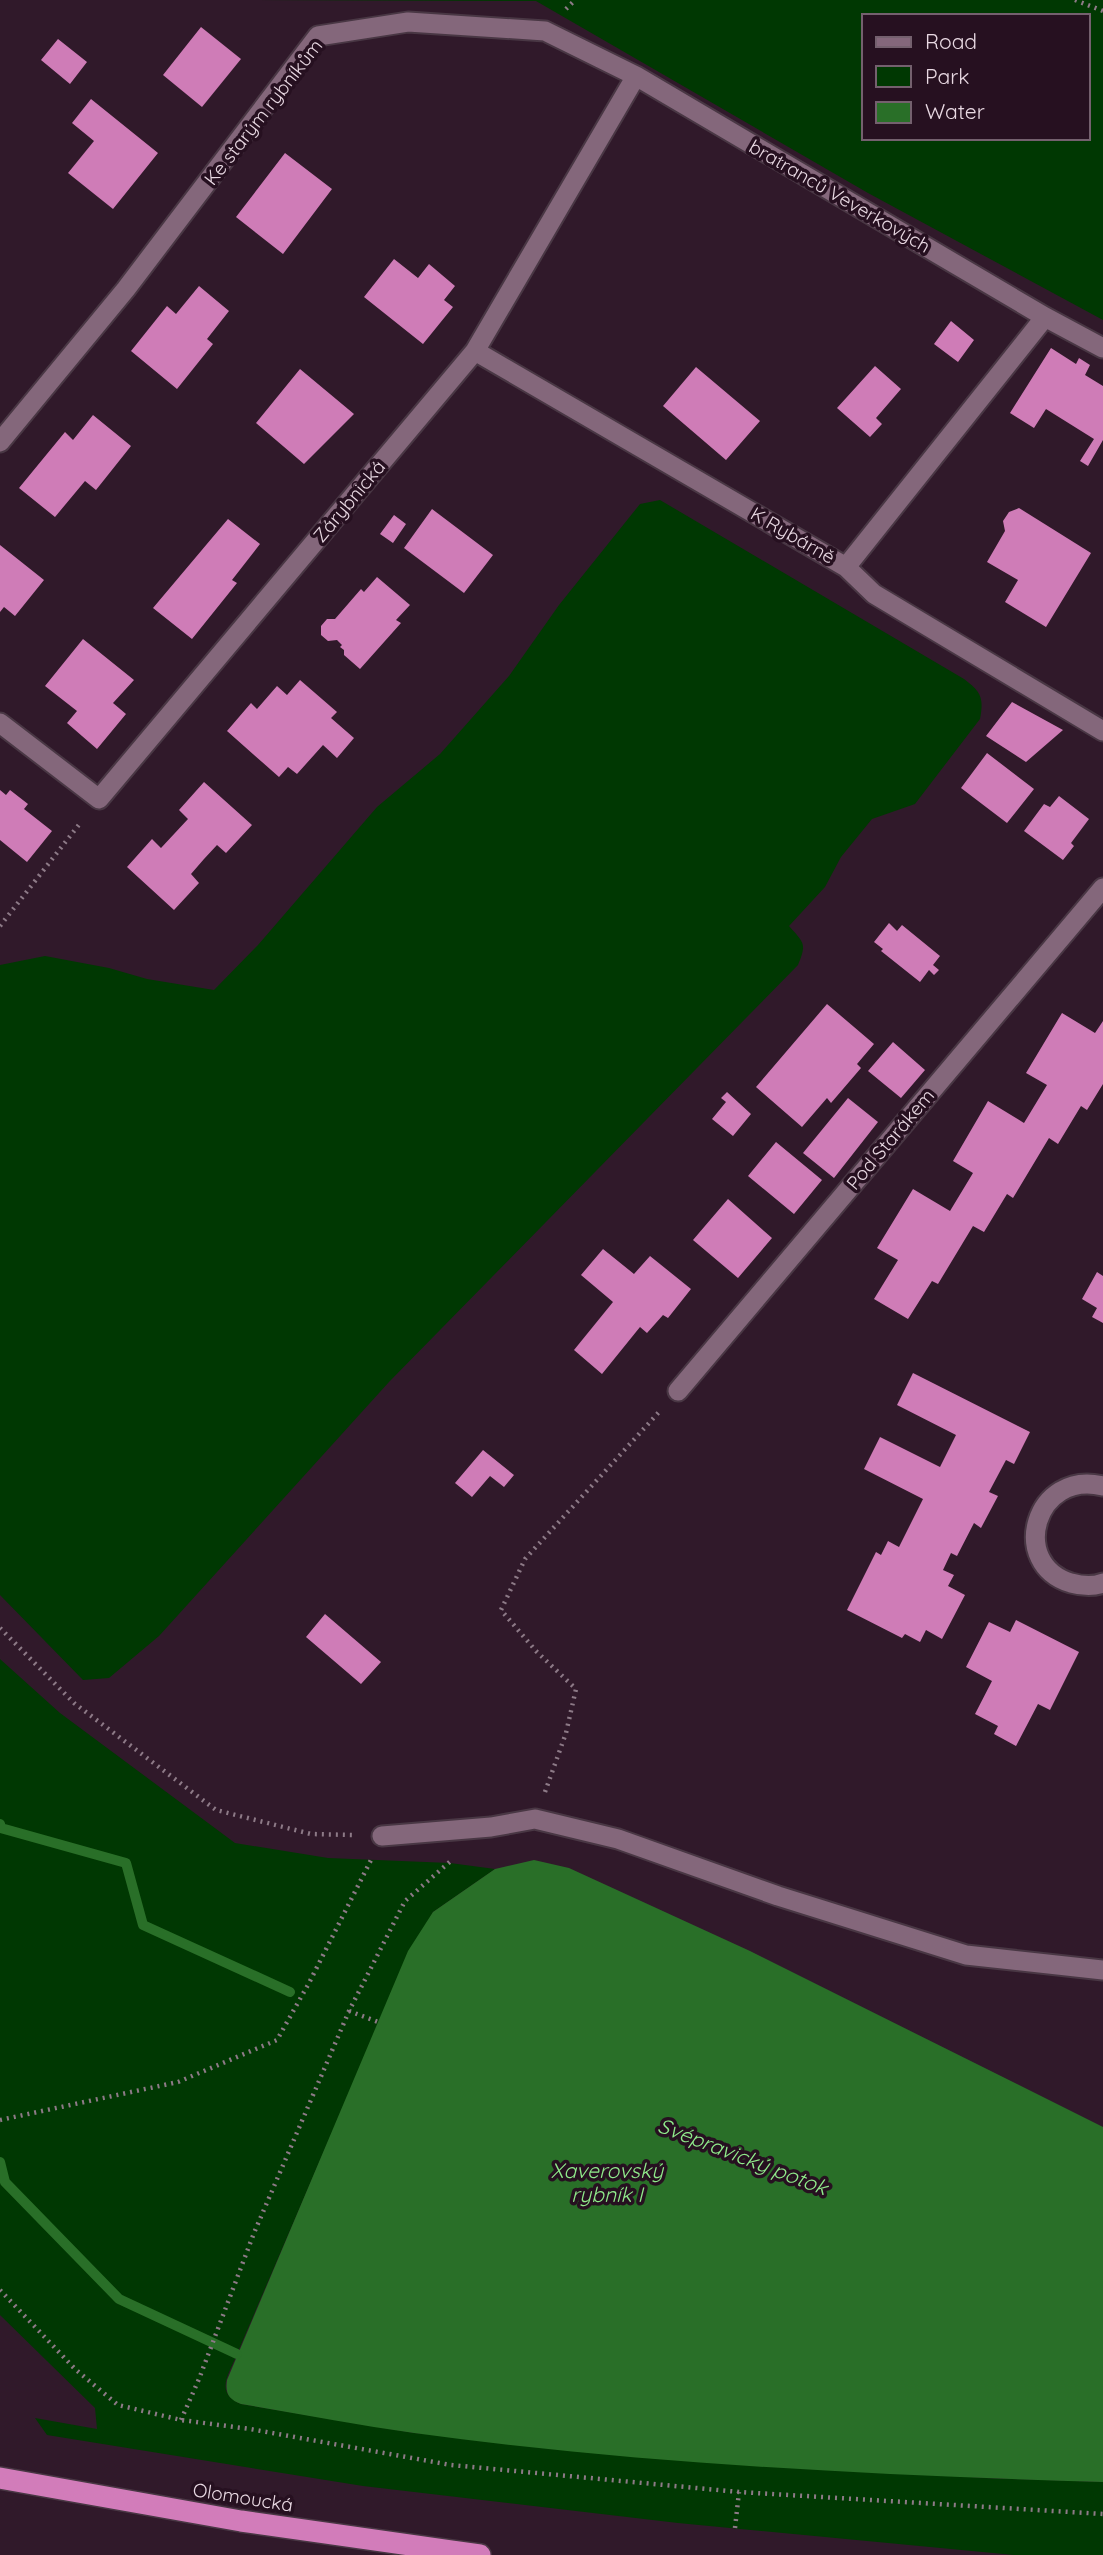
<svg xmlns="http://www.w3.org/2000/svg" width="1103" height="2555" font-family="Quicksand,sans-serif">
<rect width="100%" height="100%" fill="#30192a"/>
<!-- green -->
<path fill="#003802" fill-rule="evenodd" d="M252,0h851v320l-235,-127 -332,-192zM863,16h224v122h-224z
M660,500l304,179c17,13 20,18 16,40l-65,85 -43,15 -31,38 -16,30 -36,39c15,17 18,17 9,39l-409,417 -230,254 -50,42 -26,2 -83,-85v-630l45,-9 64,12 38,11 67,11 44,-45 119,-138 63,-53 69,-78 50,-71 81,-101z
M0,1659l60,54 175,130 93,15 122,5 45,6 -62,43 -58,120 -138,322c-8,21 -23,38 4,50l173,29 569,45 120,4v73h-89l-336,-32 -315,-37 -316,-51 -12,-17 62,11 -2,-21 -95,-93z"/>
<!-- water -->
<path fill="#296f28" d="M534,1860l35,8 181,83 353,176v355c-230,-7 -461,-18 -689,-49 -58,-8 -115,-19 -173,-29 -12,-5 -16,-10 -14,-24l181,-429 25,-39 62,-43z"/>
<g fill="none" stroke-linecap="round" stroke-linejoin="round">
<!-- stream -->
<path stroke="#296f28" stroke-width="10" d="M0,1824l1,4 125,35 17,62 147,67
M0,2162l5,20 114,117 118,55"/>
</g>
<!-- building -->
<path fill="#cf7cb7" d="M201,27l40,32 -39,48 -39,-32z
M58,39l29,23 -17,22 -29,-24z
M91,99l67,54 -45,56 -45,-36 26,-32 -22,-18z
M285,153l47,36 -49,65 -47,-37z
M394,259l24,19 11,-14 26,22 -11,14 9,7 -30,37 -59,-47z
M199,286l30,25 -22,28 6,5 -36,45 -46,-38 36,-45 9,8z
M951,321l23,19 -16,22 -24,-18z
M1051,348l25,16 3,-6 11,7 -5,10 18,11v54l-15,26 -8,-5 14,-22 -48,-30 -12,19 -24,-15z
M875,366l26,23 -25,29 6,6 -12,13 -33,-29z
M696,367l64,54 -34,39 -63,-54z
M300,369l54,45 -50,50 -48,-41z
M93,415l38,31 -35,44 -11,-9 -30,36 -36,-29 46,-56 8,8z
M1019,508l72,45 -45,74 -41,-25 13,-22 -31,-18 18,-31 -2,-10 6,-9z
M432,509l61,46 -29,38 -60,-45z
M394,515l12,9 -13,19 -13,-9z
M228,519l32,25 -28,36 5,3 -45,56 -39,-31z
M0,545l44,35 -29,36 -11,-9 -4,5z
M377,577l33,28 -14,15 5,3 -41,46 -16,-14v-5l-4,-3 2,-2 -5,-5 -9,1 -7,-6v-9l6,-7h8l26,-30 3,3z
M83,639l51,41 -21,23 13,11 -29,35 -30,-26 10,-12 -32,-25z
M300,680l37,32 -6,6 23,20 -17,20 -14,-13 -26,29 -9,-7 -9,10 -52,-46 24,-28 6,6 20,-23 10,9z
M1012,702l51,28 -37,32 -40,-26z
M987,753l47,36 -27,34 -46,-35z
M204,782l48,43 -26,28 -9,-8 -13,14 -13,15 8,9 -25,27 -47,-43 25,-28 9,9 27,-29 -9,-9z
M0,790l6,5 4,-5 18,14 -4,5 28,22 -25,31 -27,-22z
M1059,796l30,23 -18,24 3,3 -11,14 -39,-29 20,-27 6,3z
M889,923l8,8 5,-6 38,31 -7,9 6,5 -5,5 -5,-5 -9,12 -39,-31 2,-2 -9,-7z
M827,1004l47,40 -17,20 4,4 -30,35 -4,-5 -25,29 -46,-40z
M1062,1013l33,20 8,-12v63l-16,26 -6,-4 -23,38 -9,-6 -36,60 -6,-4 -23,38 -11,-6 -35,58 -6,-3 -24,38 -34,-20 24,-39 -21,-12 36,-59 37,22 23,-38 -20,-12 35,-60 36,22 23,-38 -21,-12z
M893,1042l32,28 -24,28 -33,-27z
M727,1092l24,22 -18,22 -21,-17 14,-17 -5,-4z
M848,1098l30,24 -44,56 -31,-25z
M776,1142l46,38 -28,34 -46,-38z
M728,1199l44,39 -34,40 -45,-38z
M603,1249l31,25 16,-18 41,33 -23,29 -5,-3 -16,18 -7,-6 -38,47 -28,-24 39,-48 -32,-27z
M1097,1272l6,4v47l-11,-6 5,-9 -15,-9z
M913,1373l117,59 -16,32 -8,-4 -17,32 9,4 -17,32 -7,-5 -17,33 -6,-3 -8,17 11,5 -6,11 17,9 -23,44 -16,-9 -6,12 -15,-8 -3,4 -55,-28 29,-58 5,3 7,-14 11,6 24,-48 -59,-30 16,-32 60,30 16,-32 -59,-30z
M483,1450l31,25 -10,12 -14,-11 -18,21 -17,-14z
M325,1614l56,48 -20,22 -55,-47z
M1016,1620l63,32 -29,58 -12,-6 -22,42 -22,-12 4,-8 -23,-12 17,-33 -26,-14 23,-45 21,10z"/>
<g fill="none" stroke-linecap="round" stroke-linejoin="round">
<defs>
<path id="service" d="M382,1836l109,-9 44,-8 83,20 160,57 188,59 137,15"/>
<path id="minor" d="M475,351l371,216 28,27 229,137
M0,442l126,-153 192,-253 90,-14 137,9 91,45 409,241 58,31
M846,567l199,-250
M0,723l99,76 376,-448 161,-275
M678,1391l425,-503
M1103,1486c-68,-17 -95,78 -32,97 11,3 22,4 32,0"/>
<path id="motorway" d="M0,2478l241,43 239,34"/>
</defs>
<!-- service casing -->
<use href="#service" stroke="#493744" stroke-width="23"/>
<!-- minor casing -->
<use href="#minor" stroke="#493744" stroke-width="23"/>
<!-- motorway casing -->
<use href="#motorway" stroke="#493744" stroke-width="24"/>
<!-- path -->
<path stroke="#8d7a87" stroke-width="4.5" stroke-dasharray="2 5" stroke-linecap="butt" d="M1075,0l28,11
M566,9l9,-9
M0,926l81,-104
M0,1628l74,75 142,107 95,24 42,1
M545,1792l21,-59 10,-44 -40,-38 -35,-41 24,-51 135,-148
M349,2011l29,11
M0,2120l178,-38 99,-42 32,-57 62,-123
M0,2290l75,79 43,36 63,15 69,9 201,36 288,27 364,22
M181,2420l18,-41 55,-146 95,-222 56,-110 48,-42
M735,2528l4,-36"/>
<!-- service -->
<use href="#service" stroke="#84677b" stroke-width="19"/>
<!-- minor -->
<use href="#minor" stroke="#84677b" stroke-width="19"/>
<!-- motorway -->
<use href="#motorway" stroke="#d27cba" stroke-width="21"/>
</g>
<g text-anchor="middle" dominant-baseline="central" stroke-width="7" stroke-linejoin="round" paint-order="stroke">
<!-- street labels -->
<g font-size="19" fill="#e9d9e3" stroke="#261020">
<text transform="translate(263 112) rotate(-52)">Ke starým rybníkům</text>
<text transform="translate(840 196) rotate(30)">bratranců Veverkových</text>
<text transform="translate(349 501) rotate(-50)">Zárybnická</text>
<text transform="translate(793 535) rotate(30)">K Rybárně</text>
<text transform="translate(890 1139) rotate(-50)">Pod Starákem</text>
<text transform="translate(243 2497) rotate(9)">Olomoucká</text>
</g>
<!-- water labels -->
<g font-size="21" font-style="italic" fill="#90eb8b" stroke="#261020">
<text transform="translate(743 2156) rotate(21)">Svépravický potok</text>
<text x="607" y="2170">Xaverovský<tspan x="607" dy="24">rybník I</tspan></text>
</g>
</g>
<!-- legend -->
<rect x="862" y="14" width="228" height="126" fill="#261020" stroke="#74606e" stroke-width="2"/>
<rect x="876" y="37" width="35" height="10" fill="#84677b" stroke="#74606e" stroke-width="2"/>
<text x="925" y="49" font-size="21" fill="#e9d9e3">Road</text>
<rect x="876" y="66" width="35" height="21" fill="#003802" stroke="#74606e" stroke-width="2"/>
<text x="925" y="84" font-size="21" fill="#e9d9e3">Park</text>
<rect x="876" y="102" width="35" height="21" fill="#296f28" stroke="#74606e" stroke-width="2"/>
<text x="925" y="119" font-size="21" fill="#e9d9e3">Water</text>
</svg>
